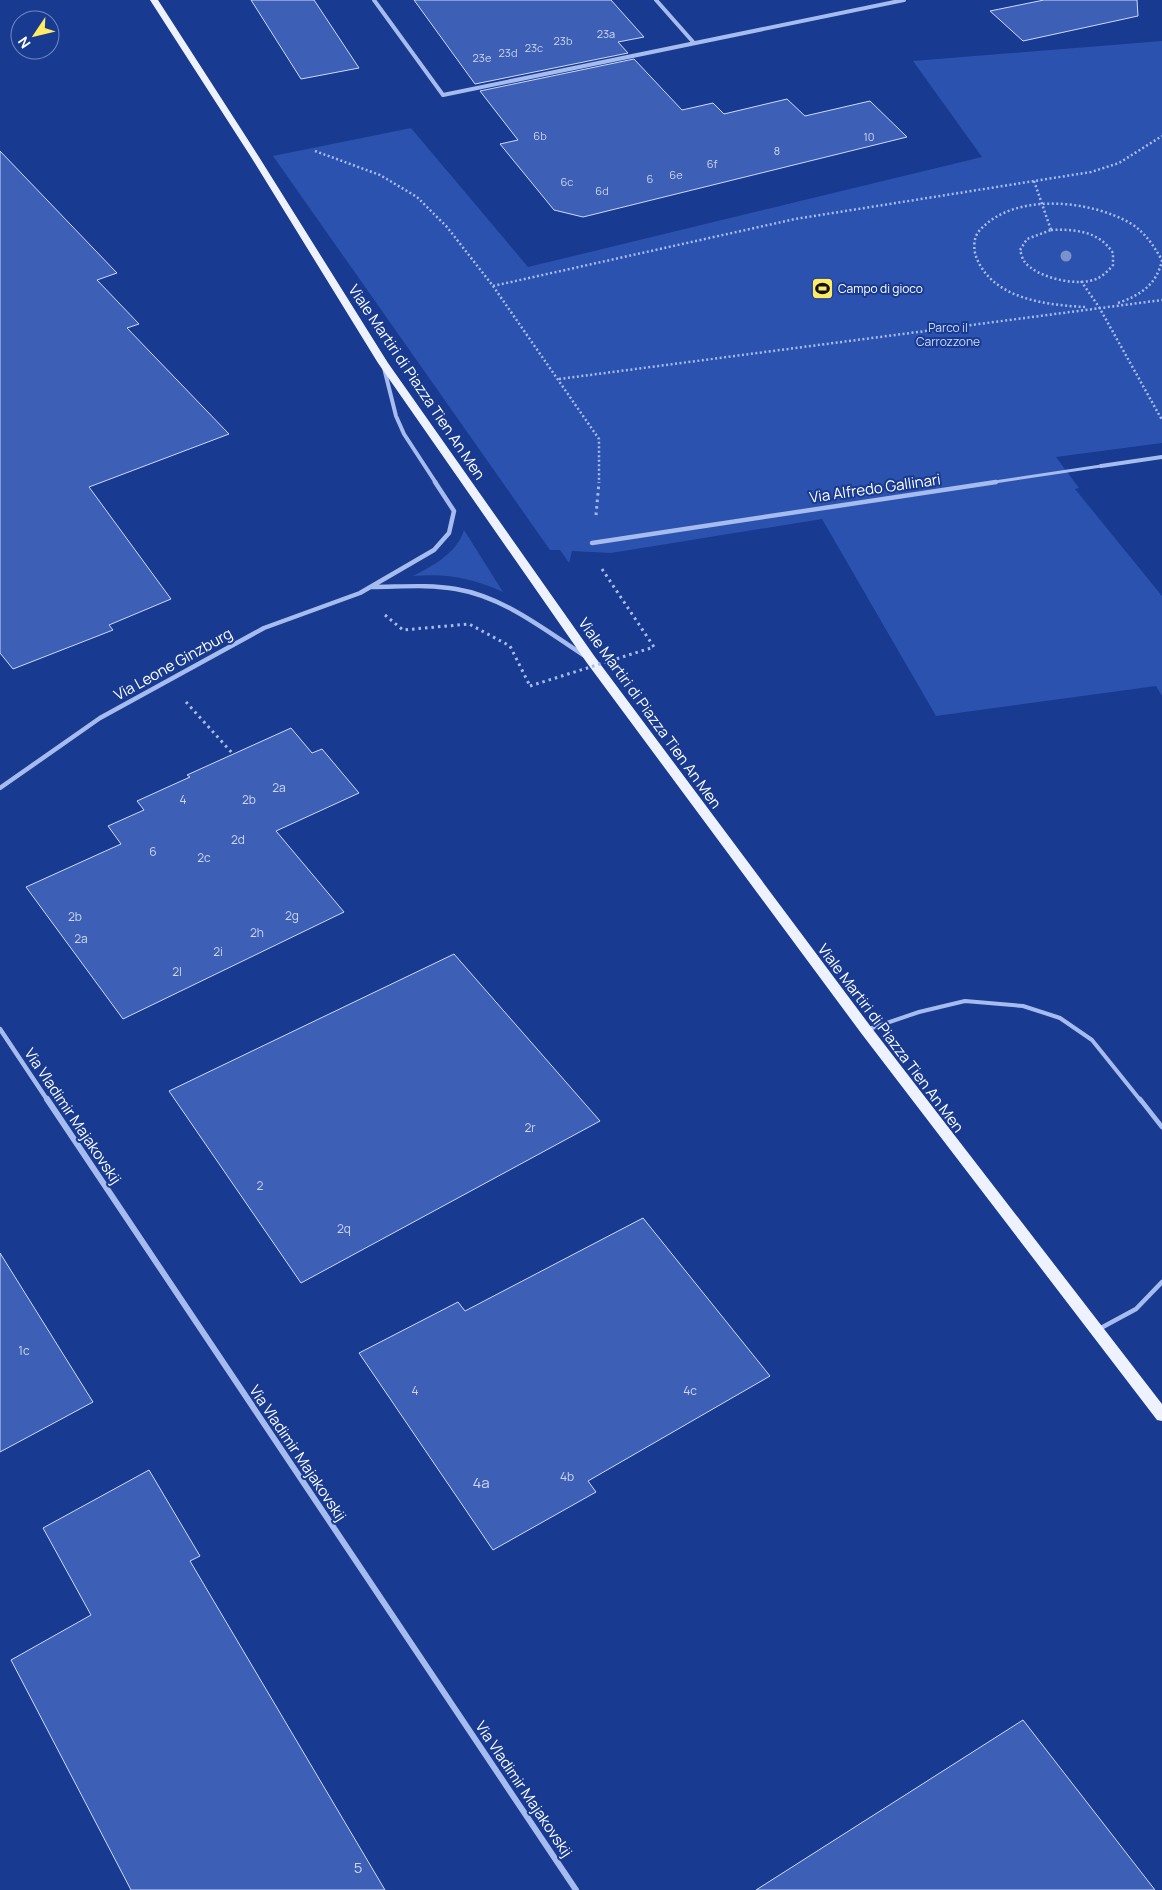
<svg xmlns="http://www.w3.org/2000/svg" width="1162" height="1890" font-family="Manrope,sans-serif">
<rect width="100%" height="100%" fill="#183a90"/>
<!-- green -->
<path fill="#2b52ae" d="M1162,41v402l-106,14 23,31 -4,1 87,107v100l-6,-10 -220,30 -114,-197 -211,34 -39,-2 -3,12 -9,-13h-10l-277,-394 138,-28 117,139 454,-110 -69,-96z
M464,530l39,62c-30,-14 -57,-19 -90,-16 21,-11 44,-23 51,-46z"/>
<!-- building -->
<path fill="#3d60b6" stroke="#ccdafb" d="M251,0h63l45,68 -58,11z
M414,0h197l33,37 -26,5 10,11 -153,31z
M1044,0h93l1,16 -115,25 -33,-30z
M634,59l48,51 31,-7 11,11 63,-15 18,17 65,-15 37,36 -324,80 -29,-7 -54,-66 18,-4 -38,-49z
M0,151l117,122 -20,7 42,44 -12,4 102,106 -140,53 82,112 -62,26 4,5 -100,39 -13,-16z
M291,728l21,25 10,-4 37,44 -83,38 68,81 -221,107 -97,-132 95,-43 -13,-18 36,-16 -7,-9 53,-24 -3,-2z
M454,954l146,167 -299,162 -132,-192z
M643,1218l127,158 -182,105 8,11 -103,58 -134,-197 99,-51 7,9z
M0,1253l93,149 -93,50z
M149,1470l51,86 -10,5 195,329h-254l-120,-230 80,-45 -48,-87z
M1023,1720l132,170h-399z"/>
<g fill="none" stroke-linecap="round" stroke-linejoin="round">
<!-- path-far1 -->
<path stroke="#a6bcef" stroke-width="2.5" stroke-dasharray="2 2.5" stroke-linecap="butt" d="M315,151l65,24 37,22 30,30 46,59 106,153v44
M1034,181l17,49
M1051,230c24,-1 48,1 62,23v12c-4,5 -10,11 -15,13 -18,10 -62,0 -74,-17 -2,-3 -3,-8 -4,-11l7,-11z
M1081,281l18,26 63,113
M493,286l302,-67 296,-47 28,-9 43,-27
M1118,303c23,-8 39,-19 44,-43
M1085,307c-39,-2 -91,-8 -108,-48 -4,-9 -4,-22 3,-29 34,-38 110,-30 150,-7 15,9 23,22 32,37
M559,379l603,-79"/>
<!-- path -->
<path stroke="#a6bcef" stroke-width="3" stroke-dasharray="2.5 4" stroke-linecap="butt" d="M596,515l3,-33
M602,569l52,78
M385,615l18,15 66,-6 41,22 20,40
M186,702l47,52"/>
<!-- service-far1 -->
<path stroke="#a6bcef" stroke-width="4" d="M869,1029l50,-17 46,-11 58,5 37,12 32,22 49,61"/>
<!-- service -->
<path stroke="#a6bcef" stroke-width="4.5" d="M1140,1099l22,28
M1099,1329l37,-20 26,-27"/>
<!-- pedestrian-far1 -->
<path stroke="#a6bcef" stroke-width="3" d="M988,483l113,-17"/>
<!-- pedestrian -->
<path stroke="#a6bcef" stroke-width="4.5" d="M592,543l404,-61"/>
<!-- minor-far2 -->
<path stroke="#a6bcef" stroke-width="4" d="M374,0l69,95 461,-95
M656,0l38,43
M384,368l12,48 8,18 32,49
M1101,466l61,-9"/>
<!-- minor-far1 -->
<path stroke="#a6bcef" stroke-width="4.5" d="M371,587c28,0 57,-3 85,2 48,8 89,41 129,67
M0,788l100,-70 164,-90 96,-35 74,-43 15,-17 5,-22 -19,-29
M0,1029l48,72"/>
<!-- minor -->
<path stroke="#a6bcef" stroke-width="6" d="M47,1099l529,791"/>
<!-- primary -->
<path fill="#eef2ff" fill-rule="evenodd" d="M150,0h8l101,157 129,206 207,294 276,370 291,377v17l-5,-1 -296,-387 -274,-370 -209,-300 -127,-206z"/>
<!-- path-bridge -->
<path stroke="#a6bcef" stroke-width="3" stroke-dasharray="2.5 4" stroke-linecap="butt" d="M530,686l124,-39"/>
</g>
<!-- trees -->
<circle fill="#7b92cb" cx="1066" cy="256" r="5.5"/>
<!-- icons -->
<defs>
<symbol id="stadium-square" viewBox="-11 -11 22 22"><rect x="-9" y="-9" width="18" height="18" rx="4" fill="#ffeb64" stroke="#183a90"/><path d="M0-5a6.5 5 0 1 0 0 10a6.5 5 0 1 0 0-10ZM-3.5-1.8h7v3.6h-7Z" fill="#111"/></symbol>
</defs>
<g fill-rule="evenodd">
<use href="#stadium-square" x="810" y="276" width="25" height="25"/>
</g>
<g text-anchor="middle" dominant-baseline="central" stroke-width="4" stroke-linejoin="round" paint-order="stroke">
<!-- far-number labels -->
<g font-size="11" fill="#ced7ed">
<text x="606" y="33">23a</text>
<text x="563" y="40">23b</text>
<text x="534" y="47">23c</text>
<text x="508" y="52">23d</text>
<text x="482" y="57">23e</text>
<text x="540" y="135">6b</text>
<text x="869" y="136">10</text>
<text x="777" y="150">8</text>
<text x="712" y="163">6f</text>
<text x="676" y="174">6e</text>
<text x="650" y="178">6</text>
<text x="567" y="181">6c</text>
<text x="602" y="190">6d</text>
</g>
<!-- far-poi labels -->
<g font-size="12" fill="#fff" stroke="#183a90" text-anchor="start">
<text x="838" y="288">Campo di gioco</text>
</g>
<!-- far-park labels -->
<g font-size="12" fill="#ccdafb" stroke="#183a90">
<text x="948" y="327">Parco il<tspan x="948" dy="14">Carrozzone</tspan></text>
</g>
<!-- number labels -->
<g font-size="12" fill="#ced7ed">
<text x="279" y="787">2a</text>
<text x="183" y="799">4</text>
<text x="249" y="799">2b</text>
<text x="238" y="839">2d</text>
<text x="153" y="851">6</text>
<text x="204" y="857">2c</text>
<text x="292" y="915">2g</text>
<text x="75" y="916">2b</text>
<text x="257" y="932">2h</text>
<text x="81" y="938">2a</text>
<text x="218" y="951">2i</text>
<text x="177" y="971">2l</text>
<text x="530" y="1127">2r</text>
<text x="260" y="1185">2</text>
<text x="344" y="1228">2q</text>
<text x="24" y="1350">1c</text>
<text x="415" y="1390">4</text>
<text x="690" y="1390">4c</text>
<text x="567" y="1476">4b</text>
</g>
<!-- street labels -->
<g font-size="15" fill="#fff" stroke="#183a90">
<text transform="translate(417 382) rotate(56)">Viale Martiri di Piazza Tien An Men</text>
<text transform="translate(875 488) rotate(-8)">Via Alfredo Gallinari</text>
<text transform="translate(173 664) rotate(-29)">Via Leone Ginzburg</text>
<text transform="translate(650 713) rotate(54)">Viale Martiri di Piazza Tien An Men</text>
<text transform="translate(891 1038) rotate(53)">Viale Martiri di Piazza Tien An Men</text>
<text transform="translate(73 1116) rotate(56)">Via Vladimir Majakovskij</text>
<text transform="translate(298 1453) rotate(56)">Via Vladimir Majakovskij</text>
<text transform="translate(524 1789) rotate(56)">Via Vladimir Majakovskij</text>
</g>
<!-- near-number labels -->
<g font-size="15" fill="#ced7ed">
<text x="481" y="1482">4a</text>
<text x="358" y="1867">5</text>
</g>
</g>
<!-- north arrow -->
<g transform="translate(35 35) rotate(235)"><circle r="24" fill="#183a90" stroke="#7489bc"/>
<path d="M0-4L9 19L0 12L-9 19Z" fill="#ffeb64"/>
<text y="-8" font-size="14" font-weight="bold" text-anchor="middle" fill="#ffffff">N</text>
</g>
</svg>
